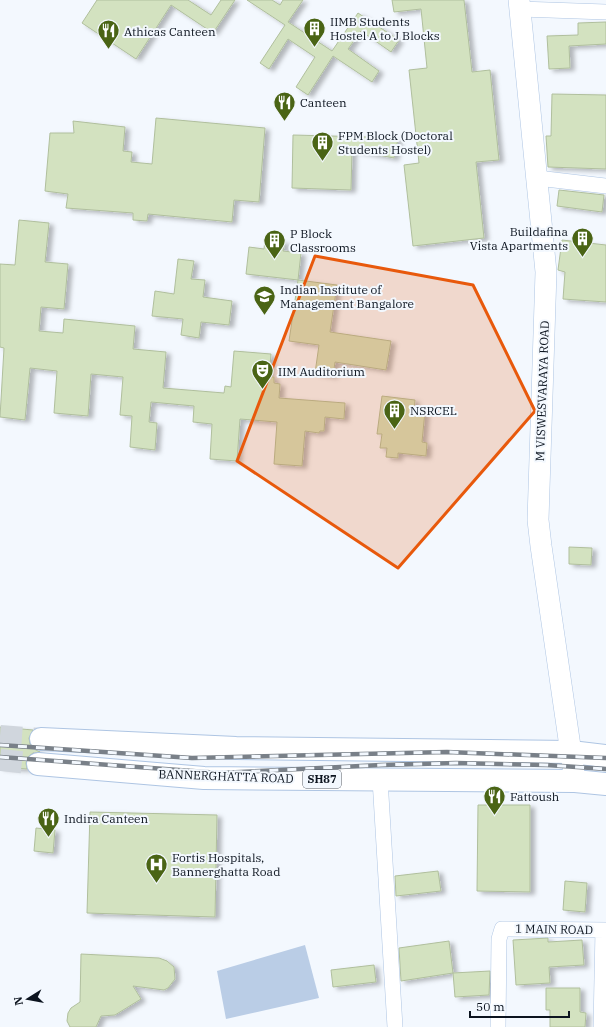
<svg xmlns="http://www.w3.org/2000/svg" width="606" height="1027" font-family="'IBM Plex Serif',serif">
<defs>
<filter id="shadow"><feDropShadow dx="4.5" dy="2.5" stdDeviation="2" flood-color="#0004"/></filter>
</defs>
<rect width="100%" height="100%" fill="#f3f8fe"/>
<!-- green -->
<path fill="#bacde6" d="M305,945l14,53 -93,21 -9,-48z"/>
<!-- building -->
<path fill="#d3e2c0" stroke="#b0bf9d" filter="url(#shadow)" d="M97,0h91l23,15 10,-15h14l-22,33 -42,-28 -35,54 -54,-36z
M247,0h25l8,5 3,-5h20l-15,22 44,29 26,-38 41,27 -8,12 -30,-21 -13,18 31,22 -7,11 -39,-26 -25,39 -12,-8 19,-30 -27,-18 -19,30 -9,-6 25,-38z
M392,0h72l8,72 18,-2 9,90 -23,2 8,76 -71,8 -9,-81 15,-2 -10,-93 18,-2 -6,-59 -27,3z
M606,22v22l-37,2 1,22 -21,1 -2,-33 31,-1v-12z
M552,94l54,1v74l-58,-2 -2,-31h5z
M156,118l109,10 -6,74 -25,-2 -2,22 -84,-8 -1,7 -14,-1v-7l-67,-5 2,-14 -23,-3 5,-58h24l-1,-12 52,6 -2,24 9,1 -1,10 21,2z
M370,134l28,5 -4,19 -42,-8 -1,40 -59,-2 1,-53 76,2z
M559,190l45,5 -2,17 -45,-6z
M19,220l30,3 -4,39 23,2 -4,45 -23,-2 -2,24 24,2 1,-14 71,7 -2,23 33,3 -3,36 61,5 1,-7 6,1 3,-36 37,3 -2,23h5v6l6,1 -1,14 66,5 -1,16 -19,-2 -1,14h-4l-1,2 -14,-2 -3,35 -28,-2 3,-42 -37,-3 -3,42 -27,-2 2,-35 -19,-2 1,-16 -43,-4 -2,20 8,1 -2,27 -25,-3 2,-31 -12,-1 3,-38 -32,-3 -3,42 -34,-3 3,-42 -27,-3 -5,52 -25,-3 4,-69 -4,-1v-83l15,1z
M265,239l20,3 -2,9 18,2 -3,27 -52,-6 3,-27 15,2z
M562,240l44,5v57l-43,-3 2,-27 -7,-2z
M178,259l16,2 -3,18 14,1 -2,17 29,4 -3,24 -28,-3 -2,16 -18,-3 2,-16 -31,-3 3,-25 19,3z
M298,280l39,5 -7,47 61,9 -5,29 -51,-8 -2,14 -18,-3 4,-28 -30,-4z
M382,396l33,4 -1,10 11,1 -3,31 5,1 -1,13 -28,-3v5l-12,-1 1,-9h-7l2,-14h-5z
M569,547l23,1 -1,17 -22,-1z
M0,727l33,3 -4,8 1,6 4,5 6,3 -7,1 -5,4 -2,6 1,6 -27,-2z
M478,805h52v87l-53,-1z
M90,812l127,3 -2,102 -128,-4z
M36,828l19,2 -2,23 -19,-2z
M438,871l3,20 -45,5 -1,-20z
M565,881l22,2 -2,29 -22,-2z
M548,938v4l34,-2 2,25 -35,2 1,16 -34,2 -3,-45z
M449,941l4,32 -52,8 -2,-33z
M81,954l78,4 8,3 7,6 1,12 -7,9 -4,2 -31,-4 8,13 -26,16 -14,1 -5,11h-26l-3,-6 1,-8 3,-5 9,-6z
M374,965l2,17 -43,5 -2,-17z
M490,971l-1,24 -34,2 -2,-24z
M546,988h34v24l6,1 -1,14h-35v-17h-4z"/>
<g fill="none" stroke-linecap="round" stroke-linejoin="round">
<!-- primary-tunnel -->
<path stroke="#d0d6dd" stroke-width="22" stroke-dasharray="22 11" stroke-linecap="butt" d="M0,736l41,3
M0,760l38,4"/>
<defs>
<path id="street" d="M520,9l86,3
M537,178l69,8
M380,779l15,248
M498,1027l1,-88 3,-10 104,1
M601,1027l2,-97"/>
<path id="secondary" d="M519,0l27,272 -8,248 3,26 34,235"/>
<path id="primary" d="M41,739l195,9 335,4 35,4
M38,764l166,14 371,3 31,3"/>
</defs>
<!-- street casing -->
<use href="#street" stroke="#aec5e3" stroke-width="16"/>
<!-- secondary casing -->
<use href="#secondary" stroke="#aec5e3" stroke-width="22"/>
<!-- primary casing -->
<use href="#primary" stroke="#aec5e3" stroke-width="24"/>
<!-- street -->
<use href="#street" stroke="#fff" stroke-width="15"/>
<!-- secondary -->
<use href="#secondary" stroke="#fff" stroke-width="21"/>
<!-- primary -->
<use href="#primary" stroke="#fff" stroke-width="22"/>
<defs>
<path id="rail" d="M0,745l192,13 255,-6 159,6
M0,757l220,16 161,-8 75,-2 91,2 59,4"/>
</defs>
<!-- rail casing -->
<use href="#rail" stroke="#798088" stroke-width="4.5"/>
<!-- rail -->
<use href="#rail" stroke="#f3f8fe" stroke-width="3" stroke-dasharray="9" stroke-linecap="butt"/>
</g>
<!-- marked area -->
<path fill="#e8590c" fill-opacity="0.2" stroke="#e8590c" stroke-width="3" stroke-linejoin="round" d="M315,256l158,29 62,126 -137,157 -161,-107z"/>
<!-- icons -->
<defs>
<symbol id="building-pin" viewBox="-11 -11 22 30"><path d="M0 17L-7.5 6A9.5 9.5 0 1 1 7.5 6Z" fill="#4a6415" stroke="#f3f8fe"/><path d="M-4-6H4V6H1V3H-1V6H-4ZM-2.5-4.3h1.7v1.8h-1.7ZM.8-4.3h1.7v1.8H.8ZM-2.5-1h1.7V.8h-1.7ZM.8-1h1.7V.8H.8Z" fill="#fff"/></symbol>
<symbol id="restaurant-pin" viewBox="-11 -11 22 30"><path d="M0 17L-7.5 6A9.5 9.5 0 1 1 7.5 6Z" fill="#4a6415" stroke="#f3f8fe"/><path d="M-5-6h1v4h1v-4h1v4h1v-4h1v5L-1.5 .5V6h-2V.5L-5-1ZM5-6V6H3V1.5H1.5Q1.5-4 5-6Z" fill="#fff"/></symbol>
<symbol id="university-pin" viewBox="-11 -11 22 30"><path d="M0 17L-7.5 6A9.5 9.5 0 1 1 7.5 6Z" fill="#4a6415" stroke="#f3f8fe"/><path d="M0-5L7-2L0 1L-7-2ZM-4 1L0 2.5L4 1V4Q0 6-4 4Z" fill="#fff"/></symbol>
<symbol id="theatre-pin" viewBox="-11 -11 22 30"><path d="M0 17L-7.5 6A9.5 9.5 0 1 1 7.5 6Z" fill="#4a6415" stroke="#f3f8fe"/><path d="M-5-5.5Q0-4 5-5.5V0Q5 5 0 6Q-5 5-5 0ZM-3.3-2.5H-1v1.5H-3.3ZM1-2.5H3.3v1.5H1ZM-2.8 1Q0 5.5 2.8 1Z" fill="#fff"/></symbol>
<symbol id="hospital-pin" viewBox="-11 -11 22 30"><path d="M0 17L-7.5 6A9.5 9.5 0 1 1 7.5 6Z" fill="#4a6415" stroke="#f3f8fe"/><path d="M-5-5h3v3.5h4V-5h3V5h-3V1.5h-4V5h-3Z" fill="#fff"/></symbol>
</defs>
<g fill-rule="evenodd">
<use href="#building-pin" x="302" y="16" width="25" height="34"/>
<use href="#restaurant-pin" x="96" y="18" width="25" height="34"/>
<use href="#restaurant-pin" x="272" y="90" width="25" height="34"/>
<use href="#building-pin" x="310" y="130" width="25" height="34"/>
<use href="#building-pin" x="570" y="226" width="25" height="34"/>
<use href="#building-pin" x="262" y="228" width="25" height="34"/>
<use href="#university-pin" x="252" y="284" width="25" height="34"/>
<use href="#theatre-pin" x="250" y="358" width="25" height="34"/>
<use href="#building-pin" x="382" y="398" width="25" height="34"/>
<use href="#restaurant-pin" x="482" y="784" width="25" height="34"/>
<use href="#restaurant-pin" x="36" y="806" width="25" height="34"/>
<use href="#hospital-pin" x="144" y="852" width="25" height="34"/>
</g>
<g text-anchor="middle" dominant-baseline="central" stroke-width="4" stroke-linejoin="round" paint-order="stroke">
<!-- shield labels -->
<rect fill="#f3f8fe" stroke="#515862" stroke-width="1" x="303" y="770" width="38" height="18" rx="3"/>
<g font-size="11" font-weight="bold" fill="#0c141f">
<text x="322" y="779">SH87</text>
</g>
<!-- poi labels -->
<g font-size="12" fill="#0c141f" stroke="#f3f8fe" text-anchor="start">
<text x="330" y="21">IIMB Students<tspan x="330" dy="14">Hostel A to J Blocks</tspan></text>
<text x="124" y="31">Athicas Canteen</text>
<text x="300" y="102">Canteen</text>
<text x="338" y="135">FPM Block (Doctoral<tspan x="338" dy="14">Students Hostel)</tspan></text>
<text x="568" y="231" text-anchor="end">Buildafina<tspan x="568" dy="14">Vista Apartments</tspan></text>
<text x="290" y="233">P Block<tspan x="290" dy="14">Classrooms</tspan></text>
<text x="280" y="289">Indian Institute of<tspan x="280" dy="14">Management Bangalore</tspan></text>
<text x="278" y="371">IIM Auditorium</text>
<text x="410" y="410">NSRCEL</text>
<text x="510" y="796">Fattoush</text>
<text x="64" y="818">Indira Canteen</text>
<text x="172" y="857">Fortis Hospitals,<tspan x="172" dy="14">Bannerghatta Road</tspan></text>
</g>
<!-- street labels -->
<g font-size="12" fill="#0c141f" stroke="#f3f8fe">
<text transform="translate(542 391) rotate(-88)">M VISWESVARAYA ROAD</text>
<text transform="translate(226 776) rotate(2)">BANNERGHATTA ROAD</text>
<text transform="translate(554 929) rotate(1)">1 MAIN ROAD</text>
</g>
</g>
<!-- north arrow -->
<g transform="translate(28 999) rotate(259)" stroke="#f3f8fe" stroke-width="3" paint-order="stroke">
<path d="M0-3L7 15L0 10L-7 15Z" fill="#0c141f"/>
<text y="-6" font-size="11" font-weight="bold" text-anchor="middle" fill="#0c141f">N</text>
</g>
<!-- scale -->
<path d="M470 1011v6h99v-6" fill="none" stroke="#0c141f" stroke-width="2"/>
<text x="476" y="1011" font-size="12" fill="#0c141f" stroke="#f3f8fe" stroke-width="3" paint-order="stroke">50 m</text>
</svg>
